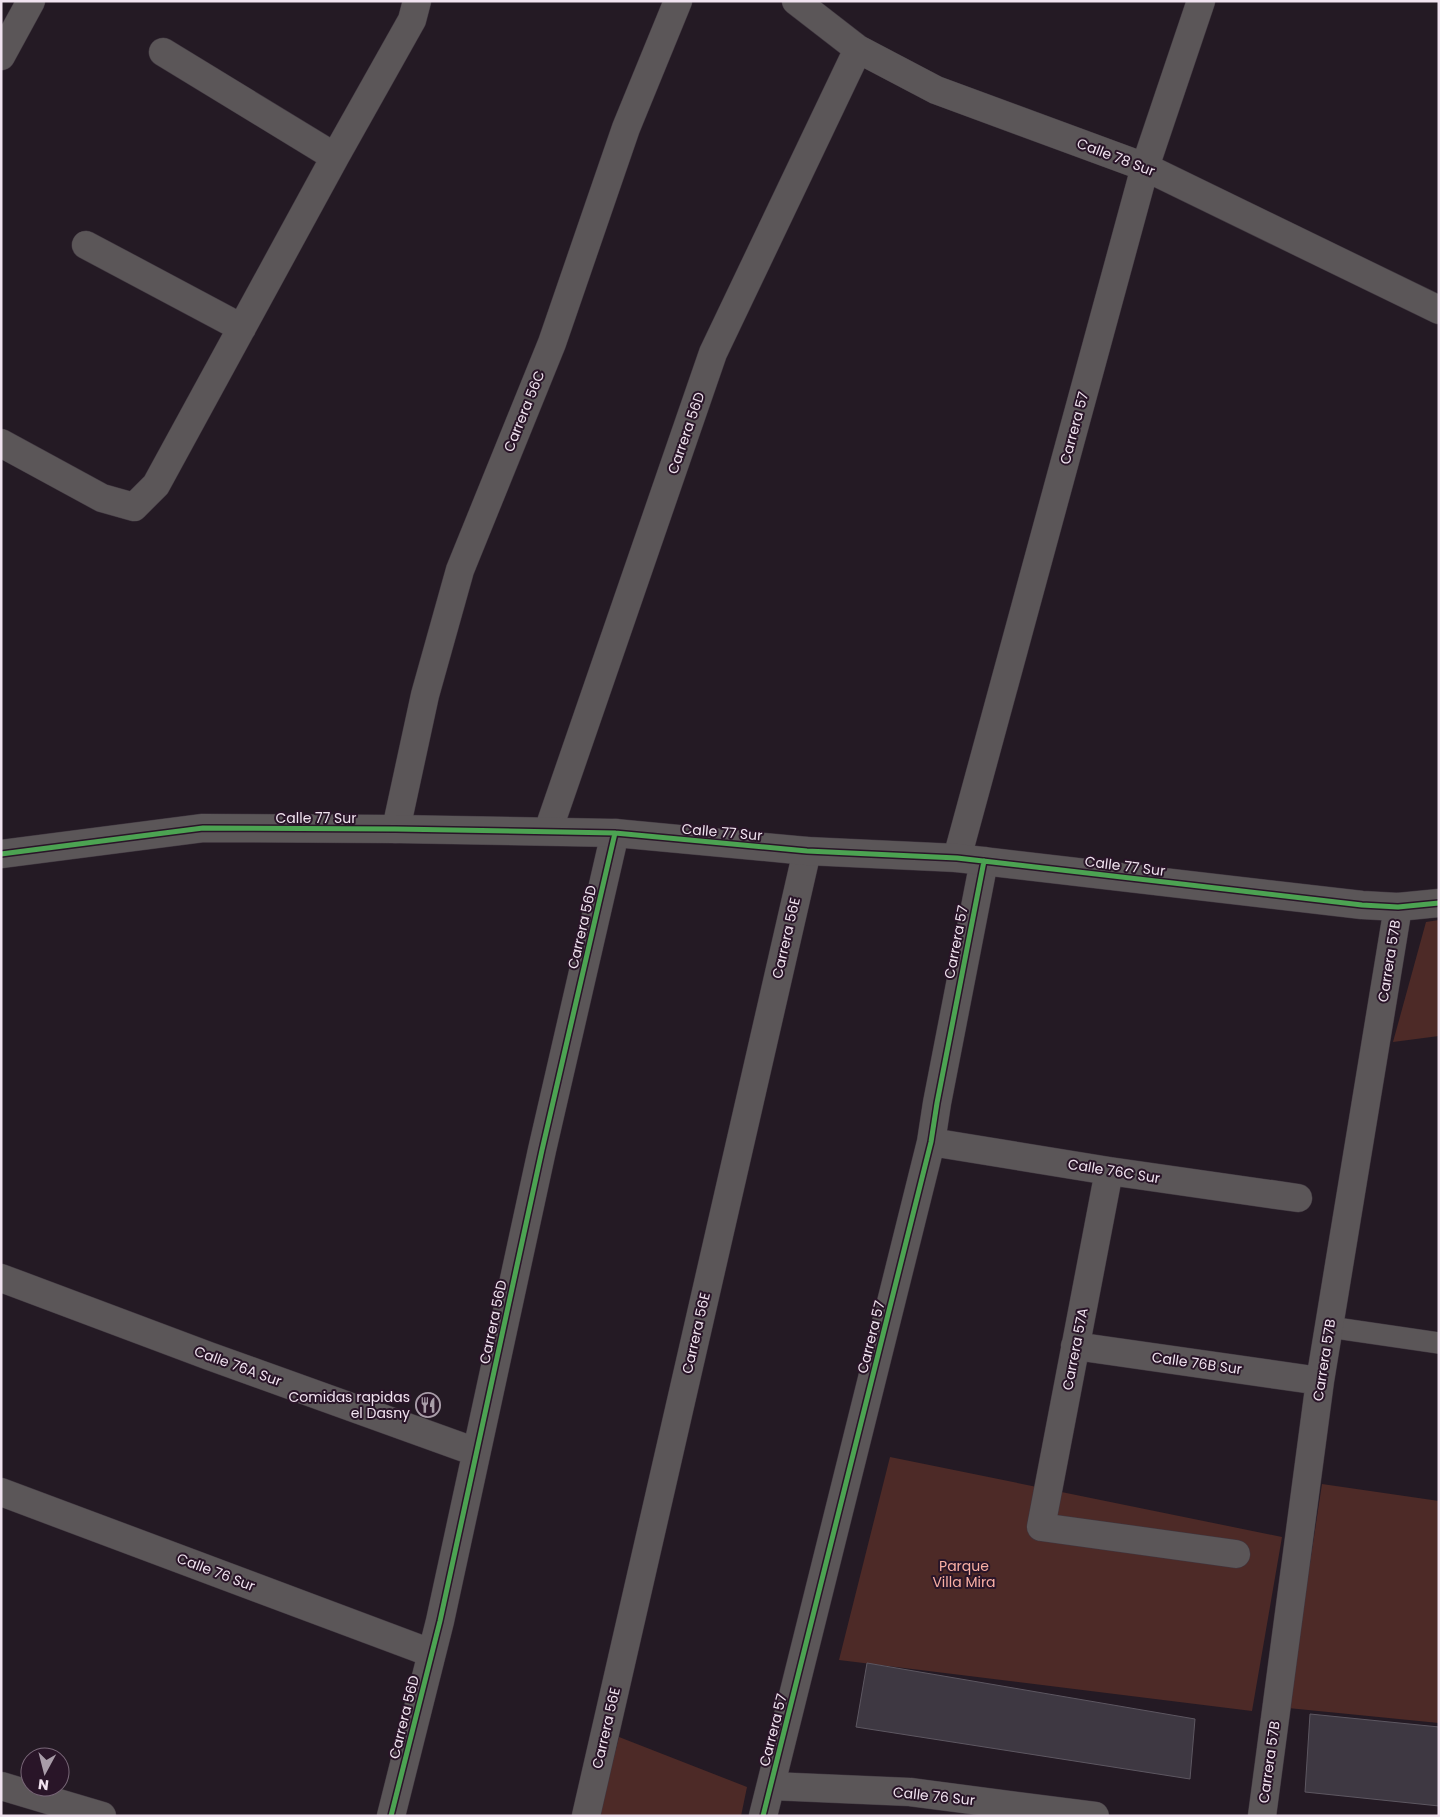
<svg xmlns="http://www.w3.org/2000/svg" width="1440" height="1817" font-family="Poppins,sans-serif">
<rect width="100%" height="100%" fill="#241a24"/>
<!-- green -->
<path fill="#4d2a27" d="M1439,920v116l-46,6 33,-120z
M890,1457l392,80 -30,174 -413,-51z
M1322,1484l117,17v222l-151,-15z
M619,1737l128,50 -6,29h-142z"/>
<!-- building -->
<path fill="#3e3842" stroke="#5d5761" d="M867,1663l328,56 -5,60 -334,-52z
M1310,1714l129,13v79l-134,-14z"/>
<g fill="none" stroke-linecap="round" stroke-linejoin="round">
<defs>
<path id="service" d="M1329,1327l110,16"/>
<path id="minor" d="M796,1l62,48 78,41 209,77 294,143
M163,52l172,105
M1,56l30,-55
M86,245l156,83
M1,443l101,55 32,9 22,-22 179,-328 77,-137 5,-19
M396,829l29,-134 35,-125 92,-227 74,-215 52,-127
M548,831l165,-478 145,-304
M957,858l188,-691 56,-166
M931,1142l178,29 189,27
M1109,1171l-68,356 195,27
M1,1278l208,78 267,96
M1075,1346l245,35
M1,1492l430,161
M1,1786l101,30
M771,1786l139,6 185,24
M391,1816l49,-195 102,-471 73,-317
M586,1816l221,-965
M763,1816l168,-674 6,-39 47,-242
M1262,1816l58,-435 78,-474"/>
<path id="tertiary" d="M1,854l202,-26 193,1 219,4 192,18 150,7 405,47 36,2 41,-4"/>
</defs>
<!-- service casing -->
<use href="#service" stroke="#403740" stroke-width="22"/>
<!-- minor casing -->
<use href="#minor" stroke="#403740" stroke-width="29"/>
<!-- tertiary casing -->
<use href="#tertiary" stroke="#403740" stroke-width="29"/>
<!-- service -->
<use href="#service" stroke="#5b5658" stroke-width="21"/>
<!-- minor -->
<use href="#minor" stroke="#5b5658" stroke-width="28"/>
<!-- tertiary -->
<use href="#tertiary" stroke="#5b5658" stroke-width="28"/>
<defs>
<path id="cycleway" d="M1,854l202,-26 193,1 219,4 192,18 150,7 405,47 36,2 41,-4
M391,1816l49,-195 102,-471 73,-317
M763,1816l168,-674 6,-39 47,-242"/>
</defs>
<!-- cycleway casing -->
<use href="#cycleway" stroke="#291528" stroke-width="8"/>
<!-- cycleway -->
<use href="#cycleway" stroke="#4ca352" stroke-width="5"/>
</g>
<!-- icons -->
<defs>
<symbol id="restaurant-ring" viewBox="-11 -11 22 22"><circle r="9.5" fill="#291528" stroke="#a99da9" stroke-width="1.5"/><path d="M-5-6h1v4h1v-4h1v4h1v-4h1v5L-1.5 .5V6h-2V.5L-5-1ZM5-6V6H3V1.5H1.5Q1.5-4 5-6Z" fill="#a99da9"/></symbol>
</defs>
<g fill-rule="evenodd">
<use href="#restaurant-ring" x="414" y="1391" width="28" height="28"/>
</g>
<g text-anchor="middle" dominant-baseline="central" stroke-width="4" stroke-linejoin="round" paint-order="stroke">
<!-- street labels -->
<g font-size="14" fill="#f1e3f0" stroke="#291528">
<text transform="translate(1116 157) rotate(21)">Calle 78 Sur</text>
<text transform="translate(524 411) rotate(-68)">Carrera 56C</text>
<text transform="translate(1074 428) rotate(-75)">Carrera 57</text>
<text transform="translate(686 433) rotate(-71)">Carrera 56D</text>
<text x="316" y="818">Calle 77 Sur</text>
<text transform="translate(722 832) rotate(5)">Calle 77 Sur</text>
<text transform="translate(1125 866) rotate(7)">Calle 77 Sur</text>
<text transform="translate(582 927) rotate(-77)">Carrera 56D</text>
<text transform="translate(786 938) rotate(-77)">Carrera 56E</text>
<text transform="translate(956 942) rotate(-79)">Carrera 57</text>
<text transform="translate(1389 961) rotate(-81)">Carrera 57B</text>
<text transform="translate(1114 1171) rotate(9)">Calle 76C Sur</text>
<text transform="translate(493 1322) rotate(-78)">Carrera 56D</text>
<text transform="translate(696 1333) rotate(-77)">Carrera 56E</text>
<text transform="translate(871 1337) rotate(-76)">Carrera 57</text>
<text transform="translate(1075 1349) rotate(-79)">Carrera 57A</text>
<text transform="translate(1324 1360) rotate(-81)">Carrera 57B</text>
<text transform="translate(1197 1363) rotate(8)">Calle 76B Sur</text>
<text transform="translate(238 1366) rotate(20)">Calle 76A Sur</text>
<text transform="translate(216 1572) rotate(21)">Calle 76 Sur</text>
<text transform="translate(404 1717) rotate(-76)">Carrera 56D</text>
<text transform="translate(606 1728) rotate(-77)">Carrera 56E</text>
<text transform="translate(773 1730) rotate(-76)">Carrera 57</text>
<text transform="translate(1269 1762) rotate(-82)">Carrera 57B</text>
<text transform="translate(934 1796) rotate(6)">Calle 76 Sur</text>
</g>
<!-- poi labels -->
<g font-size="14" fill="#f1e3f0" stroke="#291528" text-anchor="end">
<text x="410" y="1397">Comidas rapidas<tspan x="410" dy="16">el Dasny</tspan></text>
</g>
<!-- park labels -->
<g font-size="14" fill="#f9afa3" stroke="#291528">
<text x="964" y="1566">Parque<tspan x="964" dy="16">Villa Mira</tspan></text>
</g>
</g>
<!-- border -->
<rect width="1440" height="1817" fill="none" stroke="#f1e3f0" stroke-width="5"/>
<!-- north arrow -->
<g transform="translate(45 1772) rotate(187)"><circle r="24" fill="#291528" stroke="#796778"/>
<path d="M0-4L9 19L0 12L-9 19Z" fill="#a99da9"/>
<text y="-8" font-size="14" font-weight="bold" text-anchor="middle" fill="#f1e3f0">N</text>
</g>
</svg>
